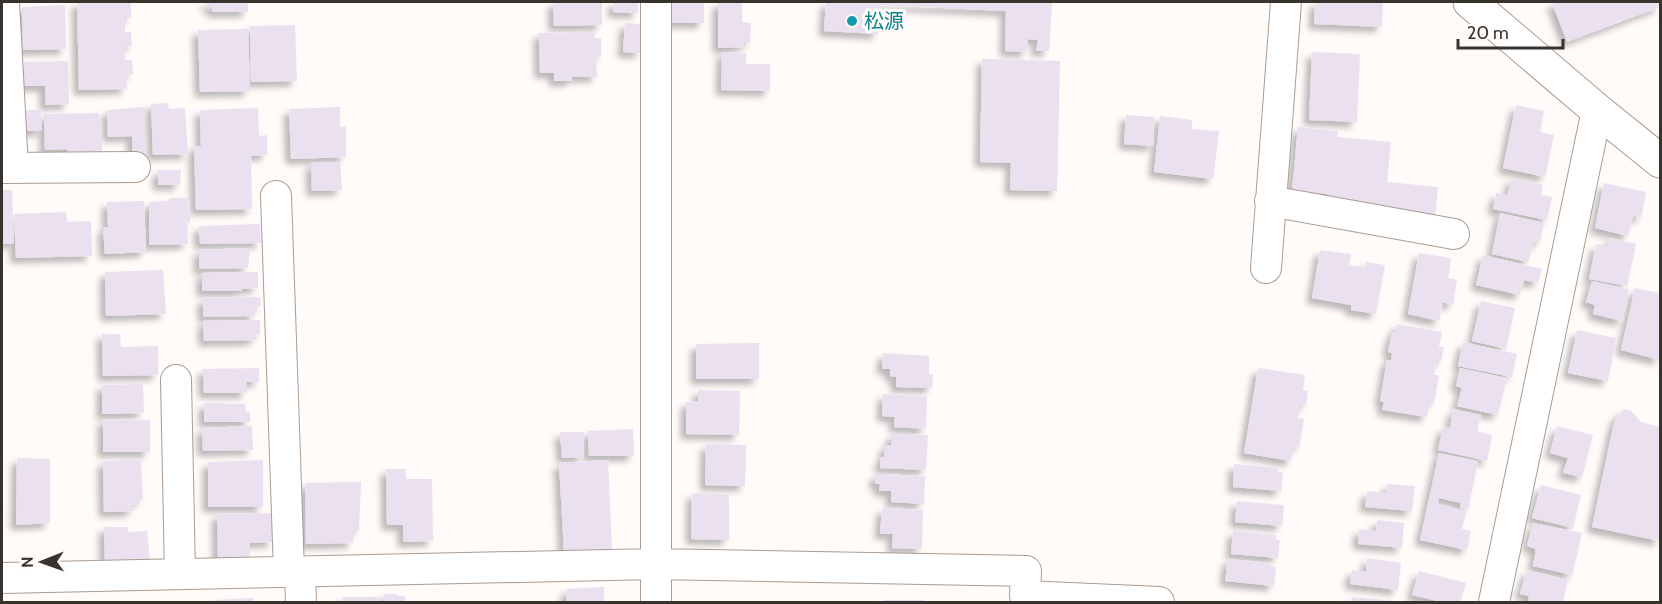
<svg xmlns="http://www.w3.org/2000/svg" width="1662" height="604" font-family="Cabin,'Noto Sans JP',sans-serif">
<defs>
<filter id="shadow"><feDropShadow dx="-5.5" dy="5.5" stdDeviation="3" flood-color="#0004"/></filter>
</defs>
<rect width="100%" height="100%" fill="#fefbf9"/>
<!-- building -->
<path fill="#ebe0ef" filter="url(#shadow)" d="M77,2h54v16h-6v14h6l1,14h-7v14h7l1,14h-7l1,15 -48,1z
M206,2h42v10h-36v-6h-6z
M553,2h49v23l-48,1z
M613,2h25v11l-25,-1z
M663,2h41v21h-41z
M718,2l24,1v19l9,1 -1,20h-6v4l-26,1z
M826,2h226l-3,49h-13l2,-11 -10,-1 -1,13 -22,-1 1,-40 -126,-6 -2,29 -54,-3z
M1315,2h68l-1,25 -68,-3z
M1552,2h108v5l-93,35z
M65,5l1,44 -43,1 -1,-43z
M625,23l17,1 -1,29 -18,-1z
M295,25l2,56 -46,1 -1,-56z
M248,29l2,62 -50,1 -2,-62z
M595,32v6h6v19l-5,1 1,19h-25v4h-18v-8h-14l-1,-40z
M722,52l24,1v11h24v27l-49,-1z
M1312,52l48,2 -3,68 -48,-2z
M982,59l78,2 -3,130 -47,-1 1,-27 -31,-1z
M68,61l1,43 -24,1v-19h-21v-24z
M168,103l1,6 16,-1 3,46 -35,1 -2,-51z
M1516,105l28,6 -4,21 14,3 -9,42 -42,-9z
M145,107v49l-13,-1v-19l-24,1 -1,-27z
M340,107v20l6,-1v31l-55,2 -2,-50z
M258,108l1,28 8,-1v20l-16,1 1,53 -56,1 -2,-64h7l-1,-36z
M22,110h19l1,21h-19z
M99,113l1,10h2v32h-35v-6l-22,1 -1,-36z
M1126,115l28,2 -1,29 -29,-2z
M1160,116l32,4v9l27,2 -6,48 -59,-7z
M1298,127l40,4 -1,6 54,5 -4,40 51,5 -4,39 -107,-20v-12l-35,-3z
M340,162l2,28 -30,1 -1,-28z
M158,170h23l-1,15h-22z
M1512,178l31,7 -2,10 11,2 -5,23 -54,-11 3,-16 11,2z
M1604,183l42,9 -5,26 -8,-2 -5,20 -33,-8z
M2,190h10l2,53 -12,1z
M170,198h18l-1,9 3,1v15l-3,-1 1,22 -39,1v-43l20,-1z
M144,201l2,51 -41,2 -2,-26 5,-1 -1,-25z
M66,212l1,10 24,-1 1,35 -76,2 -2,-44z
M1500,213l44,10 -4,19 -6,-1 -6,21 -36,-8z
M260,224l1,19 -61,1 -1,-18z
M1610,238l26,6 -9,42 -38,-7 7,-35 12,3z
M250,248l-2,20 -49,1v-19z
M1320,250l31,4 -2,11 16,3 1,-6 19,3 -9,49 -25,-4v-5l-39,-7z
M1419,253l32,5 -3,20 9,2 -4,25 -10,-3 -4,19 -31,-7z
M1483,255l59,14 -4,14 -14,-3 -4,15 -44,-10z
M163,270l3,44 -60,2 -1,-44z
M258,272v16l-16,1 -1,2h-39v-18z
M1592,281l37,8 -7,32 -29,-7 2,-9 -9,-3z
M1635,288l25,5v67l-39,-10z
M260,297l1,9 -5,1 -1,9 -52,1v-19z
M1481,301l34,7 -9,41 -34,-8z
M260,320v14h-5l1,6 -52,1 -1,-20z
M1397,324l45,8 -3,15h5l-3,14h-5l-2,14h5l-5,28h-5l-2,14 -45,-7 2,-8 -4,-1 7,-41h4l1,-7 -4,-1 4,-20h3z
M1577,330l39,8 -8,43 -40,-8z
M102,334h18l1,13 37,-1v29l-55,1z
M1463,342l54,12 -5,23 -54,-11z
M759,343v36h-63v-35z
M883,353l46,3v18l4,1 -1,13 -36,-1v-10l-6,-1v-7h-8z
M259,368v14h-13l1,11h-43l-1,-24z
M1258,368l47,7 -2,15 5,1 -2,14 -6,-1 -2,14 6,1 -5,28 -5,-1 -3,15 -47,-8z
M1460,368l47,10 -9,37 -41,-9 5,-18 -6,-2z
M143,384l1,29 -42,1v-29z
M698,390l42,1 -1,44 -53,-1v-32l12,-1z
M883,394l44,2 -1,33 -32,-2 1,-10 -13,-1z
M204,403l41,1 1,8h4v10h-46z
M1453,409l28,6 -4,16 15,4 -5,26 -49,-11 5,-23 7,1z
M1624,409l7,2 10,11 19,5v114l-68,-14 21,-100 3,-9z
M103,419l47,1v32h-47z
M252,426l1,24 -50,1 -1,-23z
M1557,426l36,9 -11,42 -19,-4 5,-15 -18,-5z
M633,429l1,27h-45l-1,-25z
M560,432h24v25l-22,1z
M891,434l37,1 -2,35 -46,-2 1,-11h3l1,-12h6z
M706,444l40,1 -1,41 -40,-1z
M1439,453l39,8 -10,49 -8,-2 1,-5 -22,-5 -1,6 28,7 -4,18 9,2 -4,19 -47,-10z
M17,458l33,1v64l-34,2z
M141,460l2,40h-6v5h-4v6l-29,1 -1,-51z
M263,460v47h-55v-45z
M608,460l4,92 -48,1 -5,-90z
M1234,464l44,4v4h5l-2,19 -48,-4z
M386,469h20v10h26l1,62 -30,1v-17h-16z
M875,474l50,2 -1,28 -33,-2v-11h-12l1,-7h-5z
M361,482l-2,49h-6v12l-47,1 -1,-61z
M1387,484l28,2 -3,25 -47,-4 2,-16 19,2z
M1541,485l40,10 -8,33 -41,-10z
M692,493l37,1v46l-38,-1z
M1237,501l47,4 -2,21 -47,-4z
M882,508l41,2 -1,39 -30,-1 1,-14h-13z
M273,513v29l-23,1v18l-32,1 -1,-48z
M1377,520l27,3 -2,25 -44,-4 1,-15 17,2z
M1533,523l49,10 -10,42 -39,-9 3,-17 -9,-3z
M104,527h24v5l19,-1 3,30 -45,2z
M1233,531l43,4v4l4,1 -2,18 -47,-4z
M1367,558l34,5 -3,27 -48,-6 2,-14 14,2z
M1228,559l43,4v4h5l-2,19 -49,-5z
M1527,570l41,10 -5,22h-35l1,-6 -9,-2z
M1419,571l47,12 -6,19h-18l-30,-7z
M604,587v15h-37l-1,-13z
M384,594h13v2h8v6h-21z
M342,597h39v5h-38z
M1352,597l44,4v1h-45z
M253,598v4h-38v-2z
M884,600h40v2h-40z"/>
<g fill="none" stroke-linecap="round" stroke-linejoin="round">
<defs>
<path id="minor" d="M4,2l9,166
M2,168l133,-1
M276,196l13,376
M1270,201l184,33
M1266,268l20,-266
M176,380l4,194
M300,572l1,30
M2,578l653,-14 371,7 -1,25 134,6
M656,602v-600
M1494,602l103,-492"/>
<path id="primary" d="M1470,2l127,108 63,51"/>
</defs>
<!-- minor casing -->
<use href="#minor" stroke="#aa9c91" stroke-width="32"/>
<!-- primary casing -->
<use href="#primary" stroke="#aa9c91" stroke-width="35"/>
<!-- minor -->
<use href="#minor" stroke="#fff" stroke-width="30"/>
<!-- primary -->
<use href="#primary" stroke="#fff" stroke-width="33"/>
</g>
<!-- markers -->
<circle fill="#0f9aa8" stroke="#fefbf9" stroke-width="2" cx="852" cy="21" r="6"/>
<g text-anchor="middle" dominant-baseline="central" stroke-width="6" stroke-linejoin="round" paint-order="stroke">
<!-- culture labels -->
<g font-size="20" fill="#0d838f" stroke="#fefbf9" text-anchor="start">
<text x="864" y="21">松源</text>
</g>
</g>
<!-- border -->
<rect width="1662" height="604" fill="none" stroke="#39332e" stroke-width="6"/>
<!-- north arrow -->
<g transform="translate(42 562) rotate(269)" stroke="#fefbf9" stroke-width="4.5" paint-order="stroke">
<path d="M0-4.5L10 22L0 15L-10 22Z" fill="#39332e"/>
<text y="-9" font-size="16" font-weight="bold" text-anchor="middle" fill="#39332e">N</text>
</g>
<!-- scale -->
<path d="M1458 39v9h105v-9" fill="none" stroke="#39332e" stroke-width="3"/>
<text x="1467" y="39" font-size="18" fill="#39332e" stroke="#fefbf9" stroke-width="4.5" paint-order="stroke">20 m</text>
</svg>
